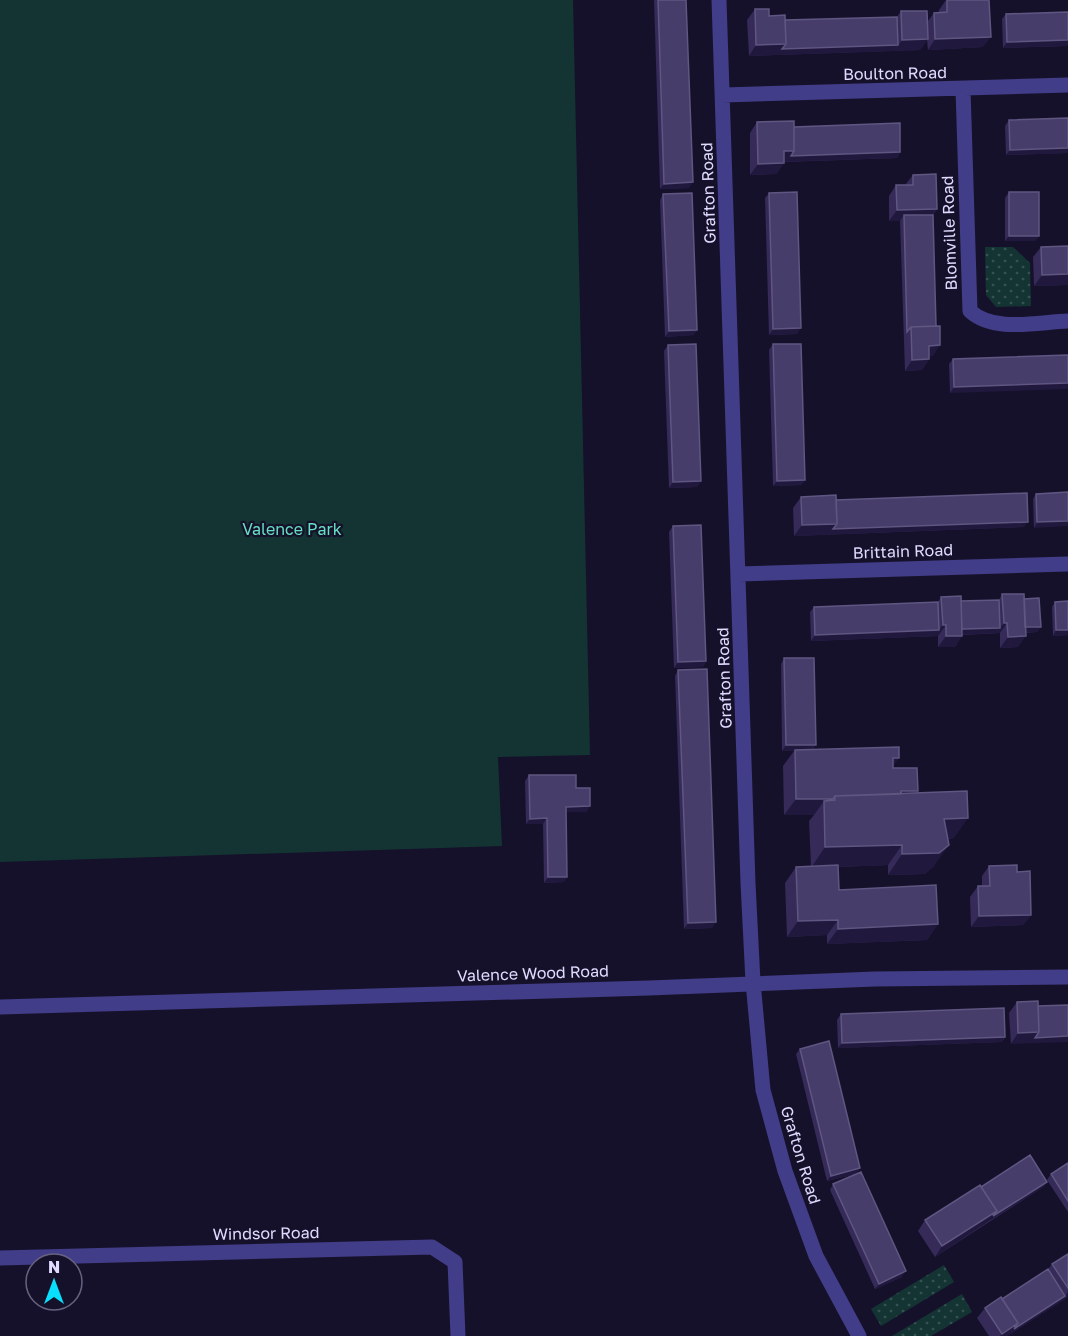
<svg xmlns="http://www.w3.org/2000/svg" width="1068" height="1336" font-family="'Golos Text',sans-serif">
<defs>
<pattern id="grass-dots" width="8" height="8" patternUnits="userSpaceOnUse" patternTransform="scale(1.5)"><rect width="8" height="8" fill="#143434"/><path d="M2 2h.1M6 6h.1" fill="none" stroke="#365152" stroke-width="1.8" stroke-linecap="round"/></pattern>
</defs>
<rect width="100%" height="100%" fill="#16112a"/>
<!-- grass -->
<path fill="url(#grass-dots)" d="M985,247h28l17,16 1,43 -35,1 -10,-12z
M944,1265l10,17 -73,44 -10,-17z
M962,1294l10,18 -41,24h-39z"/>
<!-- park -->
<path fill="#143434" d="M0,0h573l17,755 -92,2 4,89 -502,16z"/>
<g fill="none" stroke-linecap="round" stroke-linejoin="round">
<!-- minor -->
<path stroke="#413d88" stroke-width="15" d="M719,0l29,883 5,99 10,108 22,81 31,85 43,80
M963,89l7,222c24,22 67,11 98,10
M723,95l345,-10
M739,574l329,-10
M0,1007l649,-19 226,-9 193,-2
M0,1258l432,-11 23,15 3,74"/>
</g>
<!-- wall -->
<path fill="#352a58" d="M654,0h32l3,188 -29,1z
M946,0l37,47 -55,3 -1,-10 -7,10 -171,6 -2,-36 8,-11 14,7 16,4 112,-3 4,-6 26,11 7,-9h5v-3z
M1068,12v34l-65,2 -1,-29 4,-5z
M1068,118v35l-62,2 -1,-29 4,-6z
M757,122l37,5 106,25 -3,6 -113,4v1l-8,11 -26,1v-42z
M913,175l24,34 -4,6v141h-4v3l-7,11 -17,1 -5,-150h-11v-25l7,-11h9z
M1009,192l30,44 -4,5h-30v-43z
M769,193l28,141 -28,1 -4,-137z
M663,194l34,136 -4,5 -28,2 -5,-137z
M1068,246v39l-34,1 -1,-29 8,-10z
M773,344l32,136 -4,5 -28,1 -4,-136z
M668,345l33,136 -4,6 -28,1 -5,-137z
M1068,355l-118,38 -1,-29 4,-5z
M1068,492l-34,36 -1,-29 3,-5z
M801,497l35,3 188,27 -230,9 -1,-28z
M673,526l33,135 -3,6 -29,1 -5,-136z
M1002,594l22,5 17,28 -4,5 -12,1 -7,14 -18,1v-15l-38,2 -7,12h-17v-11l-127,5 -1,-29 4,-5 124,-5 3,-5 20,4 38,-1z
M1055,602l13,33 -15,1 -1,-29z
M784,658l32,87 -3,4 80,16v3l25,23 -1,2 37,45 -7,1 -13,27 -9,8 -37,1v-10l-50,2 1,23 99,34 -11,16 -100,4v-9l-40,2 -2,-54 11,-16 15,-1 -2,-45 5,-6h-30l-1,-49 11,-15h-12l-1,-87z
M678,670l34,258 -28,1 -9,-253z
M529,775l47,13 14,18 -4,6h-20l-2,70 -20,1 -1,-59h-17l-1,-43z
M989,866l28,6 14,43 -8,10 -52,2 -1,-30 8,-11h4v-10z
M1017,1002l21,4 -27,38 -2,-31z
M841,1014l164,23 -3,5 -164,6 -1,-28z
M800,1049l60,119 -4,6 -29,7 -31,-127z
M1068,1163v49l-21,-32 4,-6z
M1047,1182l-4,5 -108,70 -17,-26 7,-11 56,-33z
M833,1184l69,93 -27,12 -45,-99z
M1068,1254v43l-61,39h-18l-12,-18 8,-10 17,-9 46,-30 4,-5z"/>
<!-- shaded-wall -->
<path fill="#21183e" d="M991,37l-8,10 -55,3 7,-11z
M928,39l-8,11 -26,1 8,-11z
M1068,40v6l-65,2 4,-6z
M786,44l112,1 -4,6 -145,5 7,-11z
M1068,148v5l-62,2 4,-5z
M784,151l116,1 -3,6 -121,4z
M784,163l-8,11 -26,1 8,-11z
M693,182l-4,6 -29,1 4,-5z
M937,209l-8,11 -25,-5 -4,6h-11l8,-11z
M1009,236h30l-4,5h-30z
M1068,274v11l-34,1 8,-11z
M801,328l-4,6 -28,1 4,-6z
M697,330l-4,5 -28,2 4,-6z
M940,345l-7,11 -12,1 8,-11z
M929,359l-7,11 -17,1 7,-11z
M1068,383v6l-118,4 4,-6z
M805,480l-4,5 -28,1 4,-5z
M701,481l-4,6 -28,1 4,-6z
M1068,521v5l-34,2 3,-6z
M1028,522l-4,5 -230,9 8,-11 35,-1z
M1004,623h3l-7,10 -46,2 4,-5 42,-2z
M943,625h3l-8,11 -127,5 4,-6 124,-5z
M1021,627h20l-4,5 -20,1z
M1056,630h12v5l-15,1z
M946,636h16l-7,11h-17z
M1026,636l-8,11 -18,1 8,-11z
M706,661l-3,6 -29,1 4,-6z
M786,745h30l-4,6h-30z
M893,758h6l-11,15z
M901,791h17l-11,16 -72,-7z
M796,799h37l-9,12v-10l-10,14h-30z
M590,806l-4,6h-24l4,-5z
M547,818l-4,6h-17l4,-5z
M968,818l-14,20 -25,1 15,-20z
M902,845l-14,20 -77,3 14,-21z
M949,845l-15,21 -9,8 -37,1 14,-21z
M548,877h19l-3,5 -20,1z
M1031,915l-8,10 -52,2 8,-11z
M838,920l-11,15 -40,2 11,-16z
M716,922l-4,6 -28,1 4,-6z
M938,924l-11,16 -100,4 11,-15z
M1039,1032l29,4v6l-57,2 7,-11z
M1005,1037l-3,5 -164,6 4,-5z
M860,1168l-4,6 -29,7 4,-5z
M1047,1182l-4,5 -54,34 4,-5z
M997,1211l-8,10 -54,36 7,-11z
M906,1271l-4,6 -27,12 4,-5z
M1068,1292v5l-61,39h-7l2,-2 16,-11 47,-27z"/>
<!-- building -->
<path fill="#473d6a" stroke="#5f5681" stroke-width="1.5" d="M658,0h28l7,182 -29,2z
M947,0h42l2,37 -56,2 -1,-26 13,-1z
M755,9h14v7l16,-1 1,29 -30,1z
M901,11h26l1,28 -26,1z
M1068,12v28l-61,2 -1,-28z
M897,17l1,28 -116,4 4,-5 -1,-24z
M1068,118v30l-58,2 -1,-30z
M794,121v30h-10v12l-26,1 -1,-42z
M900,123v29l-109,4 3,-5v-24z
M936,174l1,35 -40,1 -1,-25h17v-10z
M797,192l4,136 -28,1 -4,-136z
M1009,192h30v44h-30z
M692,193l5,137 -28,1 -6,-137z
M904,215h29l3,111 -25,1 -4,5z
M1068,246v28l-26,1 -1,-28z
M940,326v19l-11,1v13l-17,1 -1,-33z
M696,344l5,137 -28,1 -5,-137z
M773,344h28l4,136 -28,1z
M1068,355v28l-114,4 -1,-28z
M1068,492v29l-31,1 -1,-28z
M1027,493l1,29 -195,7 4,-5 -1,-24z
M836,495l1,29 -35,1 -1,-28z
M701,525l5,136 -28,1 -5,-136z
M1002,594h22l2,42 -18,1 -1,-14h-3z
M961,596l1,40h-16v-11h-3l-2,-28z
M1039,598l2,29h-16l-1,-28z
M999,600l1,28 -38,1 -1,-28z
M1068,601v29h-12l-1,-28z
M938,602l1,28 -124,5 -1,-28z
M784,658h30l2,87h-30z
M707,669l9,253 -28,1 -10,-253z
M899,747v11h-6v10h24l1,23h-17v3l-66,2 -2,3h-37l-1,-49z
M529,775h47v13h14v18l-24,1 1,70h-19l-1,-59 -17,1z
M967,791l1,27 -24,1 5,26 -10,8 -37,1v-9l-77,2 -1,-46 11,-1v-4z
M838,865l1,25 97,-5 2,39 -100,5v-9l-40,1 -2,-54z
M1017,865v7l13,-1 1,44 -52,1 -1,-30h12l-1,-20z
M1038,1001l1,31 -21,1 -1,-31z
M1068,1005v31l-33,2 4,-6 -1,-26z
M1004,1008l1,29 -163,6 -1,-29z
M829,1041l31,127 -29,8 -31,-127z
M1030,1155l17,27 -54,34 4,-5 -16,-24z
M1068,1163v38l-17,-27z
M861,1172l45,99 -27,13 -46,-100z
M980,1185l17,26 -55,35 -17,-26z
M1068,1254v34l-16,-24z
M1048,1269l17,27 -51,33 4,-6 -16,-24z
M1001,1297l17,26 -16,11 -17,-26z"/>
<g text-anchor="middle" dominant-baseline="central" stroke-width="4.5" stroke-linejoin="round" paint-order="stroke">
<!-- street labels -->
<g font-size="16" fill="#e0dbff" stroke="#16112a">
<text transform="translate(895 73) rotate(-1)">Boulton Road</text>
<text transform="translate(708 193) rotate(-92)">Grafton Road</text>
<text transform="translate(949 233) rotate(-92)">Blomville Road</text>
<text transform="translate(903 551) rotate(-2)">Brittain Road</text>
<text transform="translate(724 678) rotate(-92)">Grafton Road</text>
<text transform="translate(533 973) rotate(-2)">Valence Wood Road</text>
<text transform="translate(801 1155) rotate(73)">Grafton Road</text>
<text transform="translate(266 1233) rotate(-1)">Windsor Road</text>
</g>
<!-- park labels -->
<g font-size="16" fill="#66e0c4" stroke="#16112a">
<text x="292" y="529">Valence Park</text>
</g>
</g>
<!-- north arrow -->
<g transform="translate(54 1282)"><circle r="28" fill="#16112a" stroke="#67627f" stroke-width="1.5"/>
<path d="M0-4.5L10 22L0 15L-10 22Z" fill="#09defc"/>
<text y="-9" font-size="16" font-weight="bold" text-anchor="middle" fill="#e0dbff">N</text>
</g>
</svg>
